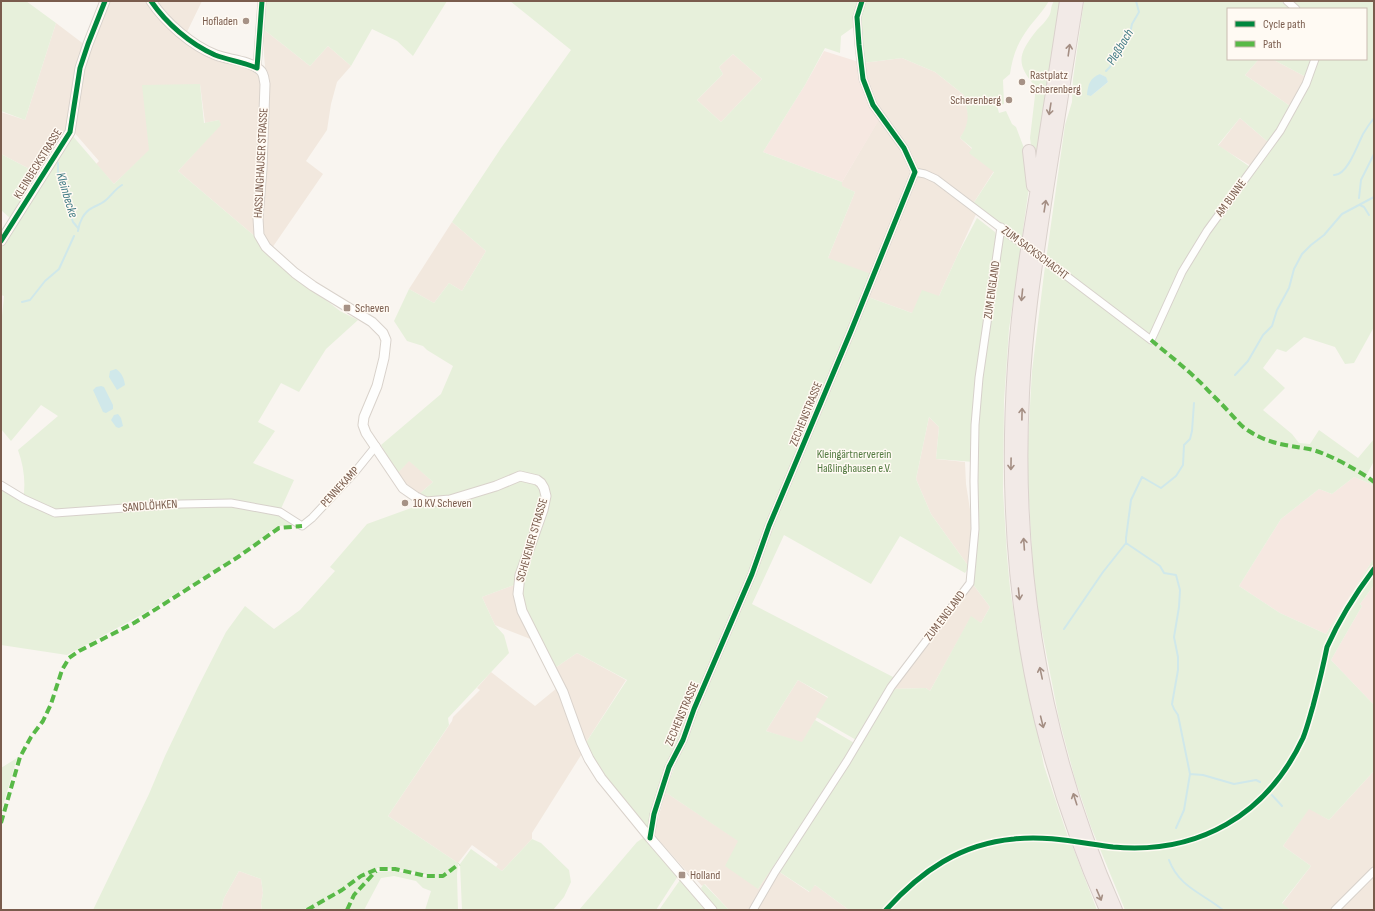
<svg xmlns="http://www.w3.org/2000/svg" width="1375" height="911" font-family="'Sofia Sans Condensed',sans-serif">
<rect width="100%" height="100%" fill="#f9f5f0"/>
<!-- residential -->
<path fill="#f2e8de" d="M106,1h42l46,45 58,22 8,8 1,12 -4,150 -79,-67 42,-46 -1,-5 -14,3 -5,-39 -51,67 -35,33 -18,-20 3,-3 -27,-31 10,-61z
M154,1h48l-16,33z
M56,23l29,22 -15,81 -29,49 -40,-21v-42l24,8z
M262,28l48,38 18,-20 23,20 -14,16 -6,22 -4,26 -21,31 17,13 -51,74 -7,-12 -3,-13 4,-54 4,-88 -2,-9 -3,-5z
M733,54l29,25 -41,43 -24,-22 26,-26 -4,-7z
M902,58l33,14 29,23 5,23 -4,13 -5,7 12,11 22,22 -21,33 -57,-34 -41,-65 -10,-25 -2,-17z
M1259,59h13l34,18 -16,29 -45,-31z
M1240,118l28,24 -17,24 -33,-20z
M879,119l21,26 10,23 23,11 44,33 -38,84 -27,17 -44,-16 -40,-39 27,-66 -14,-6 1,-4z
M452,222l34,29 -24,40 -13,-8 -15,20 -25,-14z
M929,417l10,10 -3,32 29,3 1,22 6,38 -3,45 -38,-53 -15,-35z
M409,460l24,22 -16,14 -7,-6 -13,-16z
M972,583l18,24 -9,16 -10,-6 -41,74 -4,-3 -34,1z
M517,584l16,56 -38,-15 -13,-28z
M577,653l49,27 -41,64 -30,-76z
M491,672l44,34 22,-18 26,64 -51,81v6l-30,32 -6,-4 2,-3 -26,-19 -14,18 -70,-47 64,-95 1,-4 27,-27 -3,-2z
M798,680l30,18 -26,45 -36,-12z
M1374,771v139h-84l-8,-6 29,-38 -28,-20 26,-38 20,12z
M665,792l74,49 19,48 14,-22 37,25 6,-7 34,25h-120l-24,-26 -3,2 -9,-10 -3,-1 -36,-40z
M239,871l22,8 2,14 -2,10 1,7h-41l3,-12z"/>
<!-- commercial -->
<path fill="#f6e8e1" d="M824,51l35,11 20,58 -37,62 -79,-30 42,-67z
M1354,477l17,7 3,3v71l-48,76 -46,-21 -41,-27 42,-67 38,-30 13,5z
M1374,585v120l-43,-45 31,-54 -2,-2z"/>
<!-- green -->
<path fill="#e7f0db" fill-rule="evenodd" d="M1,1h25l30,22 -31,97 -24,-9z
M265,1h182l-34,55 -16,-15 -25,-12 -21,37 -23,-20 -18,20 -48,-38z
M510,1h350l-5,25 -14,10 -1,17 -15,-5 -20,37 -42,67 79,30v4l13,6 -27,66 43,16 -81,193 -23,60 17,-29 84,-201 44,16 10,-23 17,6 19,-42 19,-36 18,14 1,3 -3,37 9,-39 19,15 -12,81 -5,72 -1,90 4,65 3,32 8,53 16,75 10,50 24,71c-18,-1 -38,-4 -55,-2 -55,7 -95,33 -130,75h-34l-34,-25 -5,7 -32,-21 113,-182 35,-1 4,3 41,-75 10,7 9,-16 -18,-24 3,-9 1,-27 -2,-85 -38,-3 3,-32 -10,-10 -13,62 15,35 38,53 -4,6 -65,-37 -29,48 -87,-49 -32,69 143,74 -37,63 -42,-24 12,-20 -30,-17 -32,51 36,11 13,-22 41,24 -98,145 -33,-23 13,-25 -73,-49 14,-37h-7l-23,76 -41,-50 -23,-37 42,-64 -50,-27 -22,15 -21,-38 -14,-37 2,-19 26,-78 -17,-19 -82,21 -22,1 -10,-3 16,-14 -24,-21 -12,13 -16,-29 60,-51 12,-28 -26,-16 -4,-4 -16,-5 -13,-20 15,-32 25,14 15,-20 13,8 24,-40 -34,-29 49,-74 70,-98zM733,54l29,25 -41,43 -24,-22 26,-26 -4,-7z
M863,1h186c-7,12 -17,21 -24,32 -9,13 -13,27 -15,41l-7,6 1,24 -7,2 2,7 7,-2 6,13 4,3 11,29 2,31 -7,50 -49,-33 21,-32 -25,-19 3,-5 -12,-10c11,-17 8,-24 4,-43l-29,-23 -33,-14 -39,5 -4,-46z
M1054,1h6l-26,167 -4,-30 6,-51c-21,-23 -18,-33 1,-57 4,-4 9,-9 12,-14 3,-5 1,-9 5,-15z
M1084,1h197l10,8h-63v50h31l-14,16 45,31 -10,19 -12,17 -28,-24 -22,27 38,26 26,-36 26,-50 10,-26h48v-50h-68l-9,-8h85v326l-20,36 -9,1 -10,-17 -31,-10 -18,15 -9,-3 -14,19 22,20 -22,22 29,24 7,9 11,1 9,-14 39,28 16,-19v22l-8,15 8,7v4l-3,-3 -17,-7 -22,17 -13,-5 -38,30 -42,67 41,27 46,21 48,-76v27l-14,19 2,2 -31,54 43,45v66l-45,49 -20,-11 -26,37 28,20 -29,37 8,7h-165l-34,-83 -16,-48 -16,-60 -21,-108 -5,-44 -5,-83v-43l4,-70 12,-97 21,-149 7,-23 1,-23zM1100,74l5,3 3,5 -17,14z
M1272,59h40l-6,18z
M200,84l4,39 15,-3 2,5 -43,46 79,67 32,33 51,40 18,9 -32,29 -27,43 -18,-9 -23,39 17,9 -22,32 41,17 -15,33 20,12 -20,1 -9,5 -8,7 -25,18 -94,58 -76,41 -66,-10v-157l22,12c3,-17 1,-33 -5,-50l40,-34 -17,-11 -30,36 -10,-12v-103l3,-30 -3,-1v-49l70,-112 43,50 35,-34 -7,-65z
M1,154l40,21 -30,44 -10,-9z
M520,478l16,4 9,14 -28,88 -35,13 13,28 9,10 5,18 -61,65 1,7 -61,91 70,47 -1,12 1,35h-33l6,-19 -8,-3 -7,-7 -22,-5 -13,2 -17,32h-102l-1,-7 2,-10 -2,-14 -22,-8 -15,27 -3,12h-128l56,-116 16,-38 33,-69 28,-55 19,-26 29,23 26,-19 35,-39 -5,-4 37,-43 58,-21zM377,868l19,1 34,6 -3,2 -33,-6 -17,1z
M17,758l-15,51 -1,5v-46z
M646,836l32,40 -22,34h-77l58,-68z
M532,839l9,4 28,27 2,12 -7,15 -11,13h-91l-2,-46 11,-15 31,22z
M1013,841h33l26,4 25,65h-208l26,-27 35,-23 31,-13z
M680,880l26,30h-47z
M704,884l25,26h-11l-14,-16 -3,-6z"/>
<!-- water -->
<path fill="#d0e8ea" d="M1100,74l6,3 2,5 -17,14 -4,-1c1,-11 3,-17 13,-21z
M116,369c6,4 8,9 9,16l-8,5 -8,-13 1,-6z
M101,386l3,1 9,18v4l-7,4 -3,-1 -10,-22 3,-3z
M118,414l3,4 2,8 -4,2 -3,-1 -5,-7 3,-5z"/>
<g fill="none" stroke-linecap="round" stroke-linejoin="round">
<!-- stream -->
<path stroke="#d0e8ea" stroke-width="2" d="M1106,71l4,-4 3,-9 12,-12 4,-8 3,-14 7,-12 -3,-11
M58,163v9l4,8 5,24 6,18 5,6
M1334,175c13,1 24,-31 29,-41 3,-5 7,-11 11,-16
M1359,198l2,-18 13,-26
M1360,205l4,2 5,8
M78,231c1,-9 6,-19 14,-23 5,-3 10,-4 14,-8 6,-5 9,-11 16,-15
M22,302l8,-2 15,-19 14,-12 15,-33
M1235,375l13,-14 15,-26 9,-9 5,-16 12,-22 5,-19 8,-15 9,-9 13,-10 18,-21 32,-17
M1064,629l39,-57 23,-29
M1190,774l13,1 31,9 22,-4 4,2
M1272,795l10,11
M1176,828l8,-18 6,-36 -12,-59 -4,-6 -2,-5 6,-34v-13l-4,-20 5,-30 1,-17 -4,-15 -12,-2 -4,-7 -34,-23v-5l5,-38 11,-23 19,11 15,-12 7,-11 1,-20 6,-6 2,-8 2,-28
M1169,860c10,27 33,33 54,50"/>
<defs>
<path id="street" d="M1287,1l9,8
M257,68l5,-67
M915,172l10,2 11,5 74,56
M1056,268l95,72 31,-68 25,-41 73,-100 26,-47 9,-25
M1,485l23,14 31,14 126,-9 50,-1 49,9 22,14 10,-8 43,-46 21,-26
M650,838l4,-24 15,-47 14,-27 11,-31 58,-135 17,-48 82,-195 64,-159 -11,-24 -31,-43 -10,-26 -4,-34 -2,-28 5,-16
M753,910l22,-38 72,-111 44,-74 79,-104 5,-54 -1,-48 1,-56 4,-47 22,-151
M1335,910l39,-39"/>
<path id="secondary" d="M151,1c14,21 41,45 65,54 13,5 33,5 44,15 4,3 4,9 5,14l-3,85 -4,49 1,17 7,12 29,26 18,13 59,36 11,11 3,7 -2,18 -7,28 -13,31 -1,8 3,8 37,55 13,9 10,5 24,-2 46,-14 24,-10 17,4 4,3 3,5 2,8 -3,14 -23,65 -2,19 4,17 41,81 18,50 8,17 12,19 49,60 62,72
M1,241l69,-109 10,-64 8,-24 17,-43"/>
<path id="highway" d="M1066,1c-9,57 -17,114 -26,170 -11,64 -22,129 -26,194 -8,118 -1,241 27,356 16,65 38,128 65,189
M1077,1c-10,63 -20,126 -30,189 -10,67 -21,135 -24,203 -9,179 20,353 93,517
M1029,151l4,35"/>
</defs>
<!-- street casing -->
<use href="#street" stroke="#d7d1cb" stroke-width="9"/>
<!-- secondary casing -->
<use href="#secondary" stroke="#d9d2cb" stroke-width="11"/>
<!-- highway casing -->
<use href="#highway" stroke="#dad1cc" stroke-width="14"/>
<!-- street -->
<use href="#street" stroke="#fefefd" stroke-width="7"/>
<!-- secondary -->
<use href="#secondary" stroke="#fefefd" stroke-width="9"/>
<!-- highway -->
<use href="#highway" stroke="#f2eae7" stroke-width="12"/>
<defs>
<path id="street-bridge" d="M1010,235l46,33"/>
</defs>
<!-- street-bridge casing -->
<use href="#street-bridge" stroke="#d7d1cb" stroke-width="9" stroke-linecap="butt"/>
<!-- street-bridge -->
<use href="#street-bridge" stroke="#fefefd" stroke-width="7"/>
<!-- quiet -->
<path stroke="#58b947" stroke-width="4" stroke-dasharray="8 4" stroke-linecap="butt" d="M1151,340c18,15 36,29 53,46 8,9 17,17 25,26 7,7 11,14 20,19 20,13 37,14 60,18 16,3 53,23 65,33
M1,823l19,-66 11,-20 12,-16 8,-17 11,-34 7,-12 10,-7 55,-28 104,-66 41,-29 23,-2
M307,910l35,-20 19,-14 16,-7h18l31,7h17l16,-12
M347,910l7,-15 22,-24"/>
<defs>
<path id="cycleway" d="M151,1c15,22 39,43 64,54 13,5 28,7 42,13l5,-67
M1,241l69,-109 10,-64 8,-24 17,-43
M650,838l4,-24 15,-47 14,-27 11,-31 58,-135 17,-48 82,-195 64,-159 -11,-24 -31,-43 -10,-26 -4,-34 -2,-28 5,-16
M886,910c35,-39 74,-66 128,-71 33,-4 67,4 99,8 85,8 154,-32 190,-109 4,-10 7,-22 10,-32 5,-19 10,-39 14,-59 12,-27 29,-54 47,-78"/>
</defs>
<!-- cycleway casing -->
<use href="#cycleway" stroke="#fffaf3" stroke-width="8"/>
<!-- cycleway -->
<use href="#cycleway" stroke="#00873e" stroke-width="5"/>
</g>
<!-- one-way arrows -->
<defs><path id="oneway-shaft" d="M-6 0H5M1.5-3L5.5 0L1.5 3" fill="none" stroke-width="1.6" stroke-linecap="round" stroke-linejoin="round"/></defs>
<g stroke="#a48e83">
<use href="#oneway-shaft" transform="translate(1069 50) rotate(-82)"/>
<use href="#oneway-shaft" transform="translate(1050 109) rotate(99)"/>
<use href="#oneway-shaft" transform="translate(1045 206) rotate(-81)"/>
<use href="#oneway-shaft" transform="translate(1022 295) rotate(96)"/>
<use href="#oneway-shaft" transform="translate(1022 414) rotate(-89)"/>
<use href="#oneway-shaft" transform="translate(1011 464) rotate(91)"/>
<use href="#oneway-shaft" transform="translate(1024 544) rotate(-94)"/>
<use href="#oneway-shaft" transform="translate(1019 594) rotate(84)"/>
<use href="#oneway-shaft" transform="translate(1041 673) rotate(-102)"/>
<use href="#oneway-shaft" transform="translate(1042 722) rotate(76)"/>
<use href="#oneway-shaft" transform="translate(1075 799) rotate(-108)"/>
<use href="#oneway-shaft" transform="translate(1099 895) rotate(67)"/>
</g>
<!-- markers -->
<g fill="#a69286" stroke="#fffaf3" stroke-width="1.5">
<circle cx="246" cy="21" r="4"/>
<circle cx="1022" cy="82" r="4"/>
<circle cx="1009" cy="100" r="4"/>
<rect x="343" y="304" width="8" height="8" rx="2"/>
<circle cx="405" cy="503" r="4"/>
<rect x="678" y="871" width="8" height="8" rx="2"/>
</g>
<g text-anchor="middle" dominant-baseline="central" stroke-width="3" stroke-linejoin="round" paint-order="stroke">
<!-- poi labels -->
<g font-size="12" fill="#7a5c4d" stroke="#fffaf3" text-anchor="start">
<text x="238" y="21" text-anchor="end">Hofladen</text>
<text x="1030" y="75">Rastplatz<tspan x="1030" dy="14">Scherenberg</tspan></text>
<text x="1001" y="100" text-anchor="end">Scherenberg</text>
<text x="355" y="308">Scheven</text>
<text x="413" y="503">10 KV Scheven</text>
<text x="690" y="875">Holland</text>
</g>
<!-- street labels -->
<g font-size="12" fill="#7a5c4d" stroke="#fffaf3">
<text transform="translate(261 163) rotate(-87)">HASSLINGHAUSER STRASSE</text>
<text transform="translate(38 164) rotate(-58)">KLEINBECKSTRASSE</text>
<text transform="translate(1231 198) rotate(-54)">AM BUNNE</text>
<text transform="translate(1035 253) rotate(37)">ZUM SACKSCHACHT</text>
<text transform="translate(992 290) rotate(-82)">ZUM ENGLAND</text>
<text transform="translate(806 414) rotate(-68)">ZECHENSTRASSE</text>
<text transform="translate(340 487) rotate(-47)">PENNEKAMP</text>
<text transform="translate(150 506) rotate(-4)">SANDLÖHKEN</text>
<text transform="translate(532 540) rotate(-74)">SCHEVENER STRASSE</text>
<text transform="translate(945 616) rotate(-53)">ZUM ENGLAND</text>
<text transform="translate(682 714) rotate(-67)">ZECHENSTRASSE</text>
</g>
<!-- park labels -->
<g font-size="12" fill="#537a41" stroke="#fffaf3">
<text x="854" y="454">Kleingärtnerverein<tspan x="854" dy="14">Haßlinghausen e.V.</tspan></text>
</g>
<!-- water labels -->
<g font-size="13" font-style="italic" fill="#437c86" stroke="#fffaf3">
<text transform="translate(1120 47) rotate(-59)">Pleßbach</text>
<text transform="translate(67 195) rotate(73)">Kleinbecke</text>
</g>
</g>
<!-- border -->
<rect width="1375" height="911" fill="none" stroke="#7a5c4d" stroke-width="4"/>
<!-- legend -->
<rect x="1227" y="8" width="140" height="52" fill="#fffaf3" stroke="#cabbb1"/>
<rect x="1235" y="21" width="20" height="6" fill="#00873e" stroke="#cabbb1"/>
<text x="1263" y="28" font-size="12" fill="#7a5c4d">Cycle path</text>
<rect x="1235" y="41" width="20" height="6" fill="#58b947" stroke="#cabbb1"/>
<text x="1263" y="48" font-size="12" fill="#7a5c4d">Path</text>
</svg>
